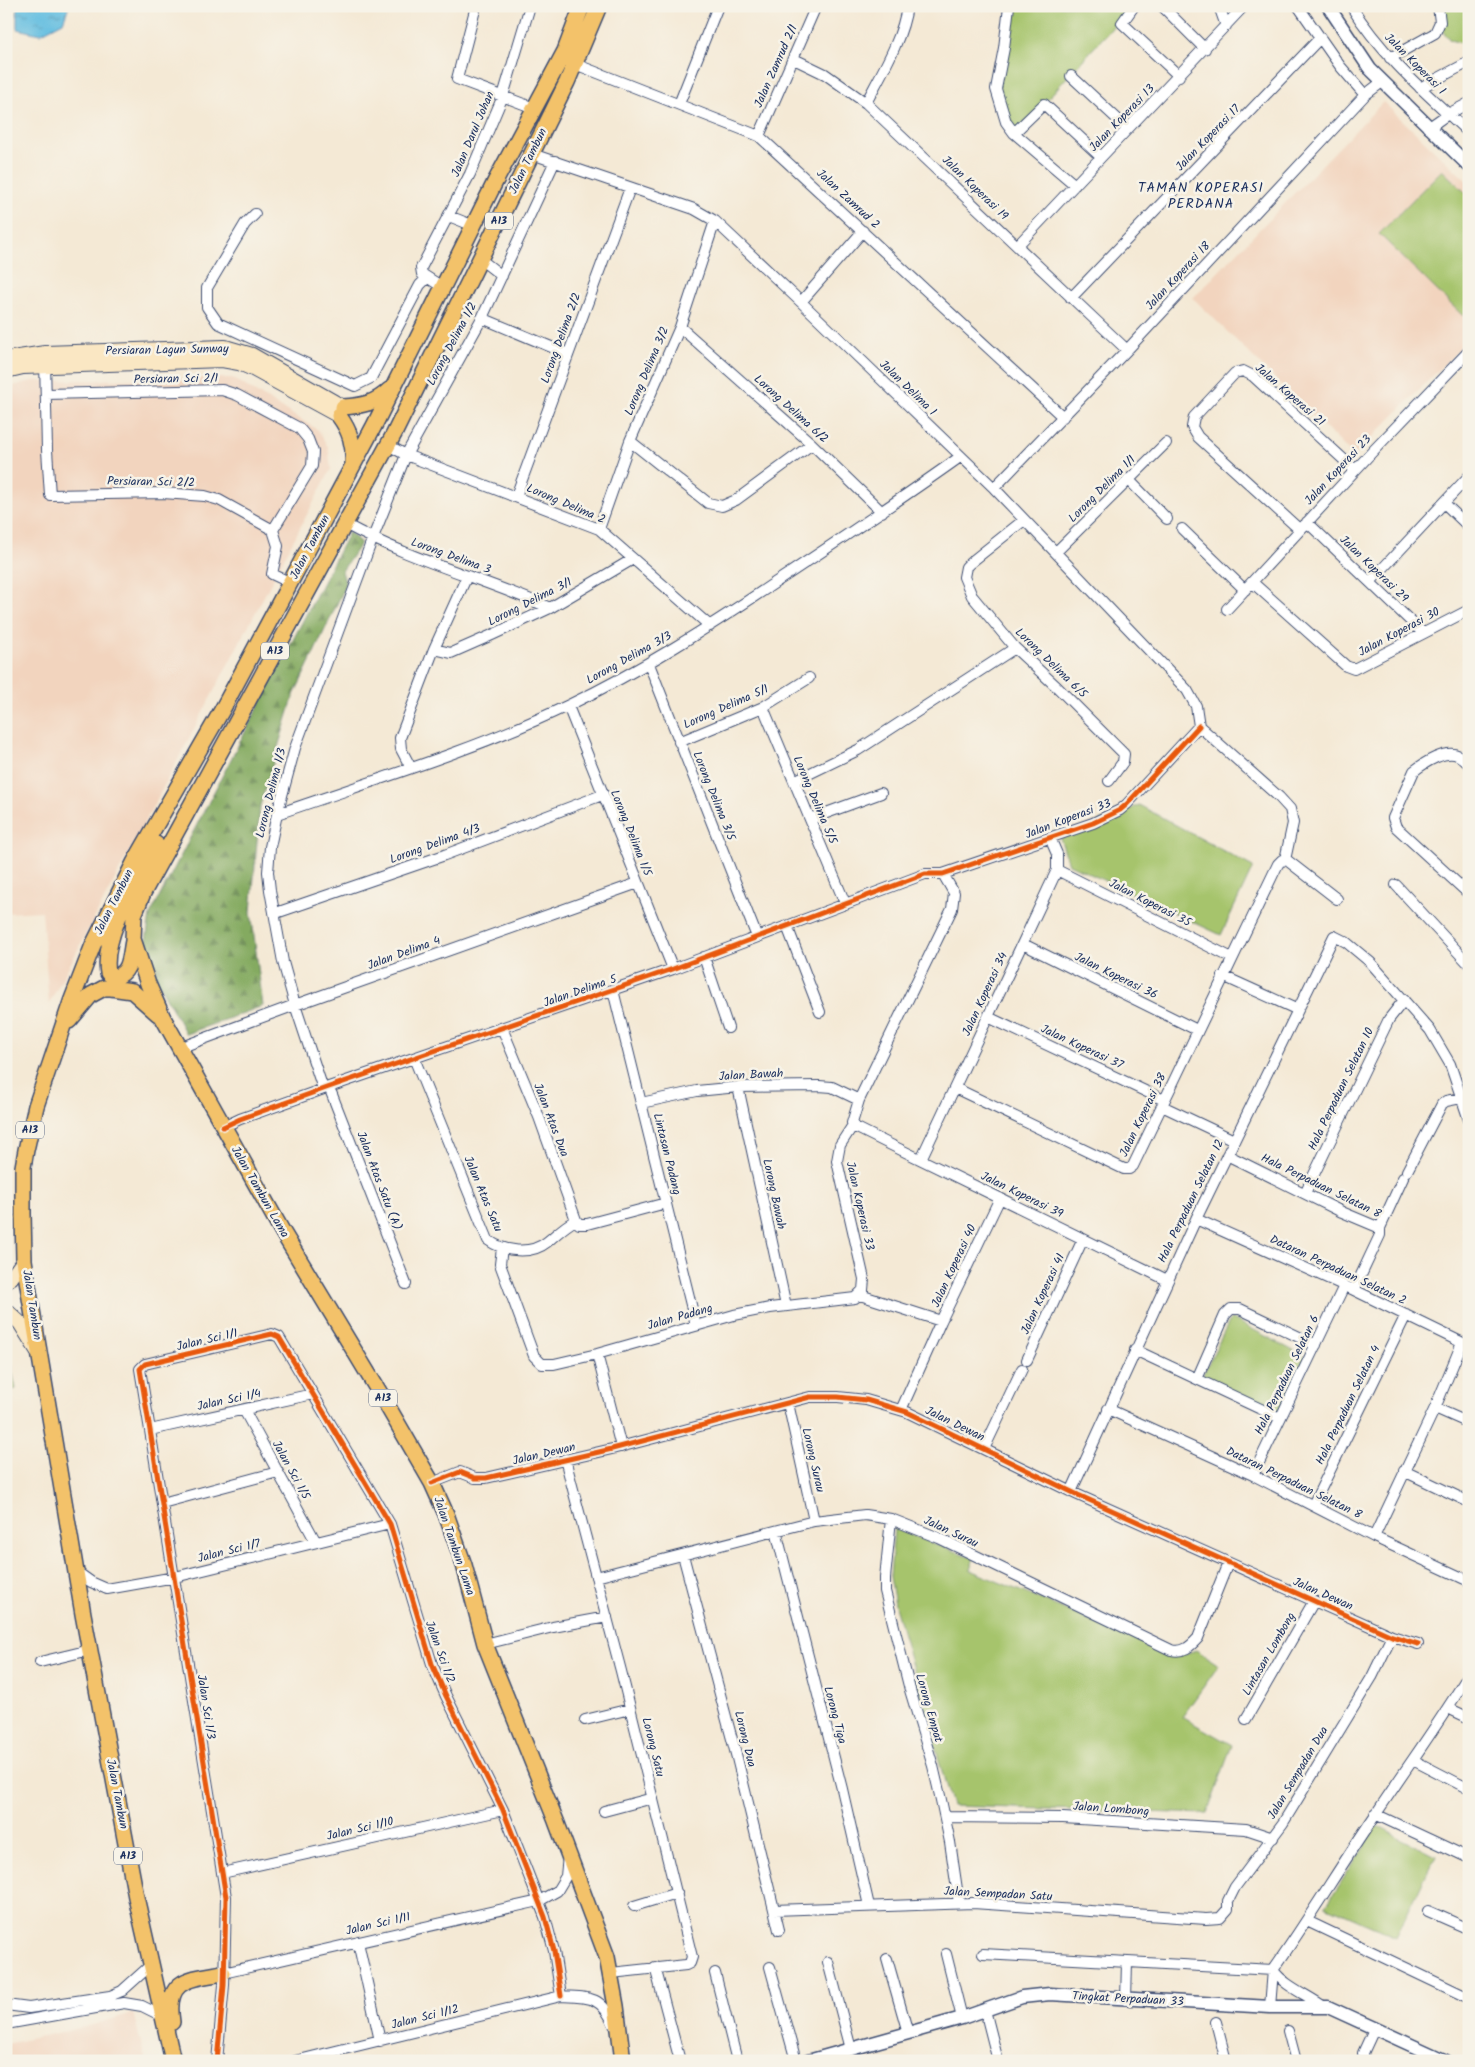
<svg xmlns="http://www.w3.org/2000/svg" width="1475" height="2067" font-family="Kalam,sans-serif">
<defs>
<pattern id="forest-firs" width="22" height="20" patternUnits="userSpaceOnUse" patternTransform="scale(1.25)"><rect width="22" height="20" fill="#84aa60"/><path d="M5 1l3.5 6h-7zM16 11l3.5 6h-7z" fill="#6b8b52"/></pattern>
<pattern id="water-ripples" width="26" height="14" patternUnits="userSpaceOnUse" patternTransform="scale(1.25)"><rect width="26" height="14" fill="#62bde0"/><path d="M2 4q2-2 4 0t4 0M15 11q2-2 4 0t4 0" fill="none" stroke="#509ab9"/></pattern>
</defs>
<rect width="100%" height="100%" fill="#f7f3e8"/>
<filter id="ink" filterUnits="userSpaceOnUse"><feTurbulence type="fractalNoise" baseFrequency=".02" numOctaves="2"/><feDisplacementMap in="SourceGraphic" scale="10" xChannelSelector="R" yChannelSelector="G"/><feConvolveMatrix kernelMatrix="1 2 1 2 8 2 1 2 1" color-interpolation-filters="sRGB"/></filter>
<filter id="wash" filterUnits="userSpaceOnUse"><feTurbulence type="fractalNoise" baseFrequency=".0096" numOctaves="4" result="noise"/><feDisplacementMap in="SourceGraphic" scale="20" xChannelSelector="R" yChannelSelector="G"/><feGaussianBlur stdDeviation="1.12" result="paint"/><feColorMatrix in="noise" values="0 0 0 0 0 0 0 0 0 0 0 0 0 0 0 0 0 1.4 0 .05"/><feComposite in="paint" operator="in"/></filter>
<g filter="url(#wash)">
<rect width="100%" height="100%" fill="#f4e9d5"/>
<!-- built -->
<path fill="#f2d4be" d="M1383,102l86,81v156l-115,117 -161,-158z
M232,378l86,52 10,17 3,22 -282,535 -7,-93 -36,2v-525l26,-7z
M133,2013l13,48h-140v-17l83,-18z"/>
<!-- green -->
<path fill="#a6c46c" stroke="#607a65" d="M1011,6h121l-113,124 -10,-4 -13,-37z
M1441,6h28v39l-19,-5 -10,-12z
M1442,170l27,26v115l-6,5 -84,-82z
M1139,805l114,62 -32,68 -152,-71 -9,-26z
M1231,1318l78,41 -30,57 -78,-38z
M6,1343l10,46 -10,4z
M894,1529l80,29 -4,12 206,86 20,-6 23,15 -37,52 50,28 -25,69 -255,-8 -56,-196 -6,-33z
M1377,1826l58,30 -39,81 -70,-31z"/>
<!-- forest -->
<path fill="url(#forest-firs)" stroke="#506c5f" d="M349,532l12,11 -19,28 4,14 -52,110 -34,111 -9,106 12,94 -77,28 -34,-62 -6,-31 4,-26z"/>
<!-- water -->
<path fill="url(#water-ripples)" stroke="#3e769f" d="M17,6h52l-6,16 -23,12 -23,-5z"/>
</g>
<g filter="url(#ink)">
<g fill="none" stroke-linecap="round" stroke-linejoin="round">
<defs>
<path id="minor" d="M476,6l-19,73 77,29
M1009,6l-5,42 -8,41 10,33 8,11 61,52
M1134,6l-12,17 57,53
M1162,6l43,43
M1219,6l7,20
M1298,6l42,60 25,29
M1351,6c31,50 75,87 118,127
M1390,58l45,-25 5,-11 -2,-16
M794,59l31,15 41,29 261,247
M575,64l184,72 304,281
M1071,76l56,52
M1420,88l49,-26
M866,103c15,-29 37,-65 41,-97
M679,104l39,-98
M1428,128l20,-14 21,-11
M1014,133l30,-29 57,53
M759,136l57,-130
M532,154l162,55 21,12 86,81 193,186 193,202 9,16 3,20
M255,214l-10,10 -38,64v19l11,16 137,63 16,-8 49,-93 7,-7
M449,216l25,10
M1017,246l227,-240
M480,259l22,17
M444,288l-22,-14 -1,-6 49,-94 33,-78 27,-90
M1071,298l249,-260
M801,302l62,-71
M482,318l86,36
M680,327l132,117 70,68
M45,361l2,89 3,45 113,-2 42,3 14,4 54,30
M46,394l176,-4 15,5 62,33 9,11 5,13 -1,14 -39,64
M630,441l78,62 14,3 14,-6 76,-56
M388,445l18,10 193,74 111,97
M1128,479l39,40
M994,488l133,-138 238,-255 17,-13
M516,496l114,-308
M1444,503l25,24
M1024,520l-54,43 -4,4 -2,10 8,19 43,52 42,39 67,67 -1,8 -14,19
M1307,522l116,111
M345,524c65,36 137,54 205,84
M599,529l31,-88 50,-114 35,-106
M1182,529l63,61
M273,530l5,16 -6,28 19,9
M1300,530l-102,-93 -6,-10 2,-10 41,-44 8,-2 10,5 102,94
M1056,552l110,-109
M1252,582l94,84 8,3 115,-59
M1370,582l99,-106
M1227,609l146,-158 96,-100
M434,649l17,4 41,-18 58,-27 83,-49
M649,664l108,273
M568,706l105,263
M763,707l82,196
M1199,726l80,71 11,12 3,14 -8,37
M679,742l84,-35 46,-29
M1469,764c-3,-2 -6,-6 -10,-8 -12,-8 -35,7 -45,15l-21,47 3,9 73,67
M411,768l-10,-19 -1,-11 34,-89 33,-73
M794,781l64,-31 157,-102
M277,814c98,-34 198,-64 292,-109 73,-35 140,-78 207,-123 62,-41 124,-82 184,-125
M810,819l71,-26
M1057,870l175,88
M943,874l11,19 -2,16 -93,191 -7,23 3,4 30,15 282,138
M1396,885l73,79
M276,913l166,-57 160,-61
M787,926l33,86
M1023,944l174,86
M704,957l24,71
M1223,976l75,34
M613,990l83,335
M988,1017l176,83
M502,1028l37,89 37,103 3,4h8l79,-21
M179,1048l116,-43 343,-122
M414,1058l74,182c16,12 43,15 59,2 10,-8 17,-16 29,-22
M329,1087l77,197
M738,1087l48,219
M955,1088l169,81h5l4,-3 145,-302 4,-4 6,1 49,38
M323,1089l-28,-84 -12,-43 -13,-72 -2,-18 2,-25 7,-33 18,-66 77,-208 34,-85 76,-137 73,-157
M641,1103l56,-12 41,-4 81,-1 13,1 27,13
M1162,1106l72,34
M223,1127l17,-8 89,-32 344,-118 252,-95h18l150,-51 27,-13 7,-6 72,-78
M1227,1155l115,57 38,16 23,-50
M921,1159l136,-289v-16l-7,-16
M1407,1171l35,-67 4,-3 15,-3
M1305,1193l84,-174 15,-19
M1196,1219l158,71 115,56
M502,1248l-2,16 34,92 8,8h12l43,-10 137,-39 36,-7 85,-10 8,-8 1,-11 -27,-118 3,-16 13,-20
M1354,1290l26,-55v-7
M860,1295l81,26 59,-123
M1135,1350l145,68
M597,1354l24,93
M1027,1360l56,-121
M1197,1379l28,-64 6,-6h9l76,36
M788,1403l26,118
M1435,1408l34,15
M1108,1409l145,66 121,62 95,44
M244,1410l72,132
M901,1410l40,-89
M150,1430l163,-36
M984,1449l38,-80
M565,1459l56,212 71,286 -2,6 -4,2 -75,8
M1404,1471l65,31
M1253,1475l91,-189
M432,1483l28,-11 15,6h11l126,-29 198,-52h28l28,3 41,12 171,83 314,141 26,8
M1071,1492l125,-273 138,-283 12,6 24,20 60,68 20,34 19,56
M162,1503l116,-31
M1313,1505l93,-190
M891,1519l-6,59v13l25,99 23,76 8,34 9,42 9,61
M776,1531l66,258 27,117
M1374,1537l61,-129 27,-65
M683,1555l54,203 42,172
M77,1572l14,10 16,7 68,-12 215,-53
M596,1577l218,-56 51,-6 26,4 48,19 232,112c12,3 19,-3 27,-12l30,-75
M485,1644l68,-17 54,-10
M40,1662l50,-12
M1448,1708l21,10
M1246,1719l68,-118
M585,1720l45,-11
M1413,1760l56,29
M604,1811l49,-13
M1375,1814l94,44
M945,1817l118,1 183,11 27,9
M222,1873l281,-63
M634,1906l43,-13
M774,1910l199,-7 233,16 14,-1 8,-9v-8l7,-14 48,-64 89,-146 20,-41
M1428,1911l41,18
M1307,1921l162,77
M358,1942l22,99
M946,1954l16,64
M983,1954l290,16 -3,37
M887,1959l21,74
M828,1962l23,87
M655,1967l25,94
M770,1967l26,94
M223,1973l316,-72 18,-10 9,-15 2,-20
M715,1973l22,88
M1126,2000l1,-38
M6,2005l23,3 81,-12 12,-5 30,-27
M1324,2007c-16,-12 -40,-21 -51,-37 36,-51 68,-105 103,-156 31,-47 64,-92 93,-140
M985,2010l13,51
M1216,2022l10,39
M6,2024l118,-21 18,3 20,10
M1288,2031l8,30
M217,2061l7,-76 2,-88 -86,-528 5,-5 127,-30 7,3 111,187 42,140 14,32 57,114 42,107 9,34 7,45
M295,2061l266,-65c28,1 41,0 53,29
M1364,2061l-1,-8 12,-26"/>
<path id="tertiary" d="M1328,6l42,63 99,97
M808,2061l154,-43 60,-21 28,-3 220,13h58l118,54"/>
<path id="secondary" d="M6,359l39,-6 180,-6 27,8 91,52
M6,371l17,-4 199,-7 17,3 14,6 86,47
M6,1281l5,-3 13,-18
M6,1310l14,13 18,29"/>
<path id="primary" d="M599,6l-32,76 -173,352 -251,459 -9,22 -1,24 15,45 15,34 119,213 102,169 48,83 14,31 18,51 21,79 71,177 51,136 9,49 7,55
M343,407c19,-1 33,-4 46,-17
M339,416c11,15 15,28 14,47
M133,941c-3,14 -2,32 -18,36l-7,-4c-7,-38 31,-95 48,-129
M69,1021l22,-26 13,-7h7l21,3 26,23
M172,2022c-7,-43 16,-43 51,-49
M173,2061l-37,-164 -53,-283 -55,-328 -4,-26 -1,-46v-47l3,-17 10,-44 35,-104 22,-57 41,-82 88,-153 152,-284 121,-244 70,-131 17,-45"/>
</defs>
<!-- minor casing -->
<use href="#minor" stroke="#3c4b70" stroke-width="12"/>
<!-- tertiary casing -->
<use href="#tertiary" stroke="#3c4b70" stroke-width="15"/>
<!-- secondary casing -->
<use href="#secondary" stroke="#3c4b70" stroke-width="16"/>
<!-- primary casing -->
<use href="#primary" stroke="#3c4b70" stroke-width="18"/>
<!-- minor -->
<use href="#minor" stroke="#fff" stroke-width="10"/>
<!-- tertiary -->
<use href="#tertiary" stroke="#fff" stroke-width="12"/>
<!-- secondary -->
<use href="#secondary" stroke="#fae7c3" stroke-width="14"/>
<!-- primary -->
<use href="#primary" stroke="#f3c26a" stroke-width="15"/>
<defs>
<path id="cycleway" d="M223,1127l17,-8 89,-32 344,-118 252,-95h18l150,-51 27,-13 7,-6 72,-78
M432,1483l28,-11 15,6h11l126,-29 198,-52h28l28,3 41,12 171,83 314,141 26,8
M217,2061l7,-76 2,-88 -86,-528 5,-5 127,-30 7,3 111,187 42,140 14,32 57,114 42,107 9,34 7,45"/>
</defs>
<!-- cycleway casing -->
<use href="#cycleway" stroke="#f7f3e8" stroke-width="8"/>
<!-- cycleway -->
<use href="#cycleway" stroke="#e8590c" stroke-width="5"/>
</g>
</g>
<g text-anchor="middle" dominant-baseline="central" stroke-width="5" stroke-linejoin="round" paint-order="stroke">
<!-- shield labels -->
<g fill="#f7f3e8" stroke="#5d6a87" stroke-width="1">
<rect x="485" y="212.5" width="28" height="17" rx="4"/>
<rect x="261" y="642.5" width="28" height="17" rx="4"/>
<rect x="16" y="1121.5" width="28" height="17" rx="4"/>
<rect x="369" y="1389.5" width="28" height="17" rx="4"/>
<rect x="114" y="1847.5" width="28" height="17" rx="4"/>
</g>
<g font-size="11" font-weight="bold" fill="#1b2f5e">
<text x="499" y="221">A13</text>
<text x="275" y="651">A13</text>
<text x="30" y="1130">A13</text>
<text x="383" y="1398">A13</text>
<text x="128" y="1856">A13</text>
</g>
<!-- street labels -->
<g font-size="12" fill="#1b2f5e" stroke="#f7f3e8">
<text transform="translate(1415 64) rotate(45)">Jalan Koperasi 1</text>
<text transform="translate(776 66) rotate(-66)">Jalan Zamrud 2/1</text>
<text transform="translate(1122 118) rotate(-46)">Jalan Koperasi 13</text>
<text transform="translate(473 134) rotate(-67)">Jalan Darul Johan</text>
<text transform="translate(1208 138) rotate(-46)">Jalan Koperasi 17</text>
<text transform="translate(528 161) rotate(-64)">Jalan Tambun</text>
<text transform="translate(975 188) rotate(44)">Jalan Koperasi 19</text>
<text transform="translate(848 199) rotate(43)">Jalan Zamrud 2</text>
<text transform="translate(1178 276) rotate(-47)">Jalan Koperasi 18</text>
<text transform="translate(561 338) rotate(-70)">Lorong Delima 2/2</text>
<text transform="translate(452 344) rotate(-62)">Lorong Delima 1/2</text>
<text transform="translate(167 350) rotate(-1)">Persiaran Lagun Sunway</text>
<text transform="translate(647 371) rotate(-67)">Lorong Delima 3/2</text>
<text transform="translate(176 379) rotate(-1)">Persiaran Sci 2/1</text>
<text transform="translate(908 388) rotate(44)">Jalan Delima 1</text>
<text transform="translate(1290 395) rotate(41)">Jalan Koperasi 21</text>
<text transform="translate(791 409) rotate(42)">Lorong Delima 6/2</text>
<text transform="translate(1338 470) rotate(-47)">Jalan Koperasi 23</text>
<text transform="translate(151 482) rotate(1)">Persiaran Sci 2/2</text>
<text transform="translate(1102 489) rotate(-45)">Lorong Delima 1/1</text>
<text transform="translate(566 504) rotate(23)">Lorong Delima 2</text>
<text transform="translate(310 547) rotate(-62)">Jalan Tambun</text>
<text transform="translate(451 556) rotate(20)">Lorong Delima 3</text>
<text transform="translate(1374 569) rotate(44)">Jalan Koperasi 29</text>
<text transform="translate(530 602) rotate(-27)">Lorong Delima 3/1</text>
<text transform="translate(1399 632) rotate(-28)">Jalan Koperasi 30</text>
<text transform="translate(629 658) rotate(-29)">Lorong Delima 3/3</text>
<text transform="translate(1051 663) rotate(44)">Lorong Delima 6/5</text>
<text transform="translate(726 707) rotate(-24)">Lorong Delima 5/1</text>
<text transform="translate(271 793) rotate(-76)">Lorong Delima 1/3</text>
<text transform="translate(714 796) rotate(68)">Lorong Delima 3/5</text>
<text transform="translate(815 800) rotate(67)">Lorong Delima 5/5</text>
<text transform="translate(1068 819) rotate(-21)">Jalan Koperasi 33</text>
<text transform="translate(631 833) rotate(68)">Lorong Delima 1/5</text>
<text transform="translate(435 844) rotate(-20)">Lorong Delima 4/3</text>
<text transform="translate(114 902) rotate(-63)">Jalan Tambun</text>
<text transform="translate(1150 903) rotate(27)">Jalan Koperasi 35</text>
<text transform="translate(404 953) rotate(-20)">Jalan Delima 4</text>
<text transform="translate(1116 976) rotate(26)">Jalan Koperasi 36</text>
<text transform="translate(580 991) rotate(-19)">Jalan Delima 5</text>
<text transform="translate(985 994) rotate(-65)">Jalan Koperasi 34</text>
<text transform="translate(1082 1047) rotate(25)">Jalan Koperasi 37</text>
<text transform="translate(751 1075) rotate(-3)">Jalan Bawah</text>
<text transform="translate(1341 1089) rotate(-64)">Hala Perpaduan Selatan 10</text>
<text transform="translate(1143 1115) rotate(-64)">Jalan Koperasi 38</text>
<text transform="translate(551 1120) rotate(69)">Jalan Atas Dua</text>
<text transform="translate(667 1154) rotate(76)">Lintasan Padang</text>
<text transform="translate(379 1181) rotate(69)">Jalan Atas Satu (A)</text>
<text transform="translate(1321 1186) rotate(26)">Hala Perpaduan Selatan 8</text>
<text transform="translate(260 1192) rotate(60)">Jalan Tambun Lama</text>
<text transform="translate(483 1194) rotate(67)">Jalan Atas Satu</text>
<text transform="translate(774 1194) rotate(78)">Lorong Bawah</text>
<text transform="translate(1022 1195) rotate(26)">Jalan Koperasi 39</text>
<text transform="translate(1191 1201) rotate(-64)">Hala Perpaduan Selatan 12</text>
<text transform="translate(860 1206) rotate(77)">Jalan Koperasi 33</text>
<text transform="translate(954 1266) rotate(-65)">Jalan Koperasi 40</text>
<text transform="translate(1338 1270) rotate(25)">Dataran Perpaduan Selatan 2</text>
<text transform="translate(1043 1294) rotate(-65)">Jalan Koperasi 41</text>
<text transform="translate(32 1305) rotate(81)">Jalan Tambun</text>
<text transform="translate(680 1317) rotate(-16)">Jalan Padang</text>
<text transform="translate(207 1340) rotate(-13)">Jalan Sci 1/1</text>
<text transform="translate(1287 1375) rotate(-64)">Hala Perpaduan Selatan 6</text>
<text transform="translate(229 1400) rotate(-12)">Jalan Sci 1/4</text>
<text transform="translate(1348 1405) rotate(-64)">Hala Perpaduan Selatan 4</text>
<text transform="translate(955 1424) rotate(26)">Jalan Dewan</text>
<text transform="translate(544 1454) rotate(-13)">Jalan Dewan</text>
<text transform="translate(813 1460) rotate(77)">Lorong Surau</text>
<text transform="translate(291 1470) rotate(61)">Jalan Sci 1/5</text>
<text transform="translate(1294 1483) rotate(26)">Dataran Perpaduan Selatan 8</text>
<text transform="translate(951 1532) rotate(25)">Jalan Surau</text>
<text transform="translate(454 1546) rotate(71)">Jalan Tambun Lama</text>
<text transform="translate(229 1551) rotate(-14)">Jalan Sci 1/7</text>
<text transform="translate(1323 1594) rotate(24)">Jalan Dewan</text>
<text transform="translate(440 1652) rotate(70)">Jalan Sci 1/2</text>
<text transform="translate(1269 1654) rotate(-60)">Lintasan Lombong</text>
<text transform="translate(206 1707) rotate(81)">Jalan Sci 1/3</text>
<text transform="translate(929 1708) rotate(74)">Lorong Empat</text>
<text transform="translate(835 1715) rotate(75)">Lorong Tiga</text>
<text transform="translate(745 1739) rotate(76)">Lorong Dua</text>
<text transform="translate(653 1747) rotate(76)">Lorong Satu</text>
<text transform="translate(1298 1773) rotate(-59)">Jalan Sempadan Dua</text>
<text transform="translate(117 1794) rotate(79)">Jalan Tambun</text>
<text transform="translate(1111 1809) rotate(4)">Jalan Lombong</text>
<text transform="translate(360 1829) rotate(-13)">Jalan Sci 1/10</text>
<text transform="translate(998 1894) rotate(3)">Jalan Sempadan Satu</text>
<text transform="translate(378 1924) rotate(-13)">Jalan Sci 1/11</text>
<text transform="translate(1128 1999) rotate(3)">Tingkat Perpaduan 33</text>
<text transform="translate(425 2017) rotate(-14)">Jalan Sci 1/12</text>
</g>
<!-- neighbourhood labels -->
<g font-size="14" letter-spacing="1" fill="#1b2f5e" stroke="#f7f3e8">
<text x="1201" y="188">TAMAN KOPERASI<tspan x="1201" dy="16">PERDANA</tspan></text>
</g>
</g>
<!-- margin -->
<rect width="1475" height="2067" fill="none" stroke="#f7f3e8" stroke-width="25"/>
</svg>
